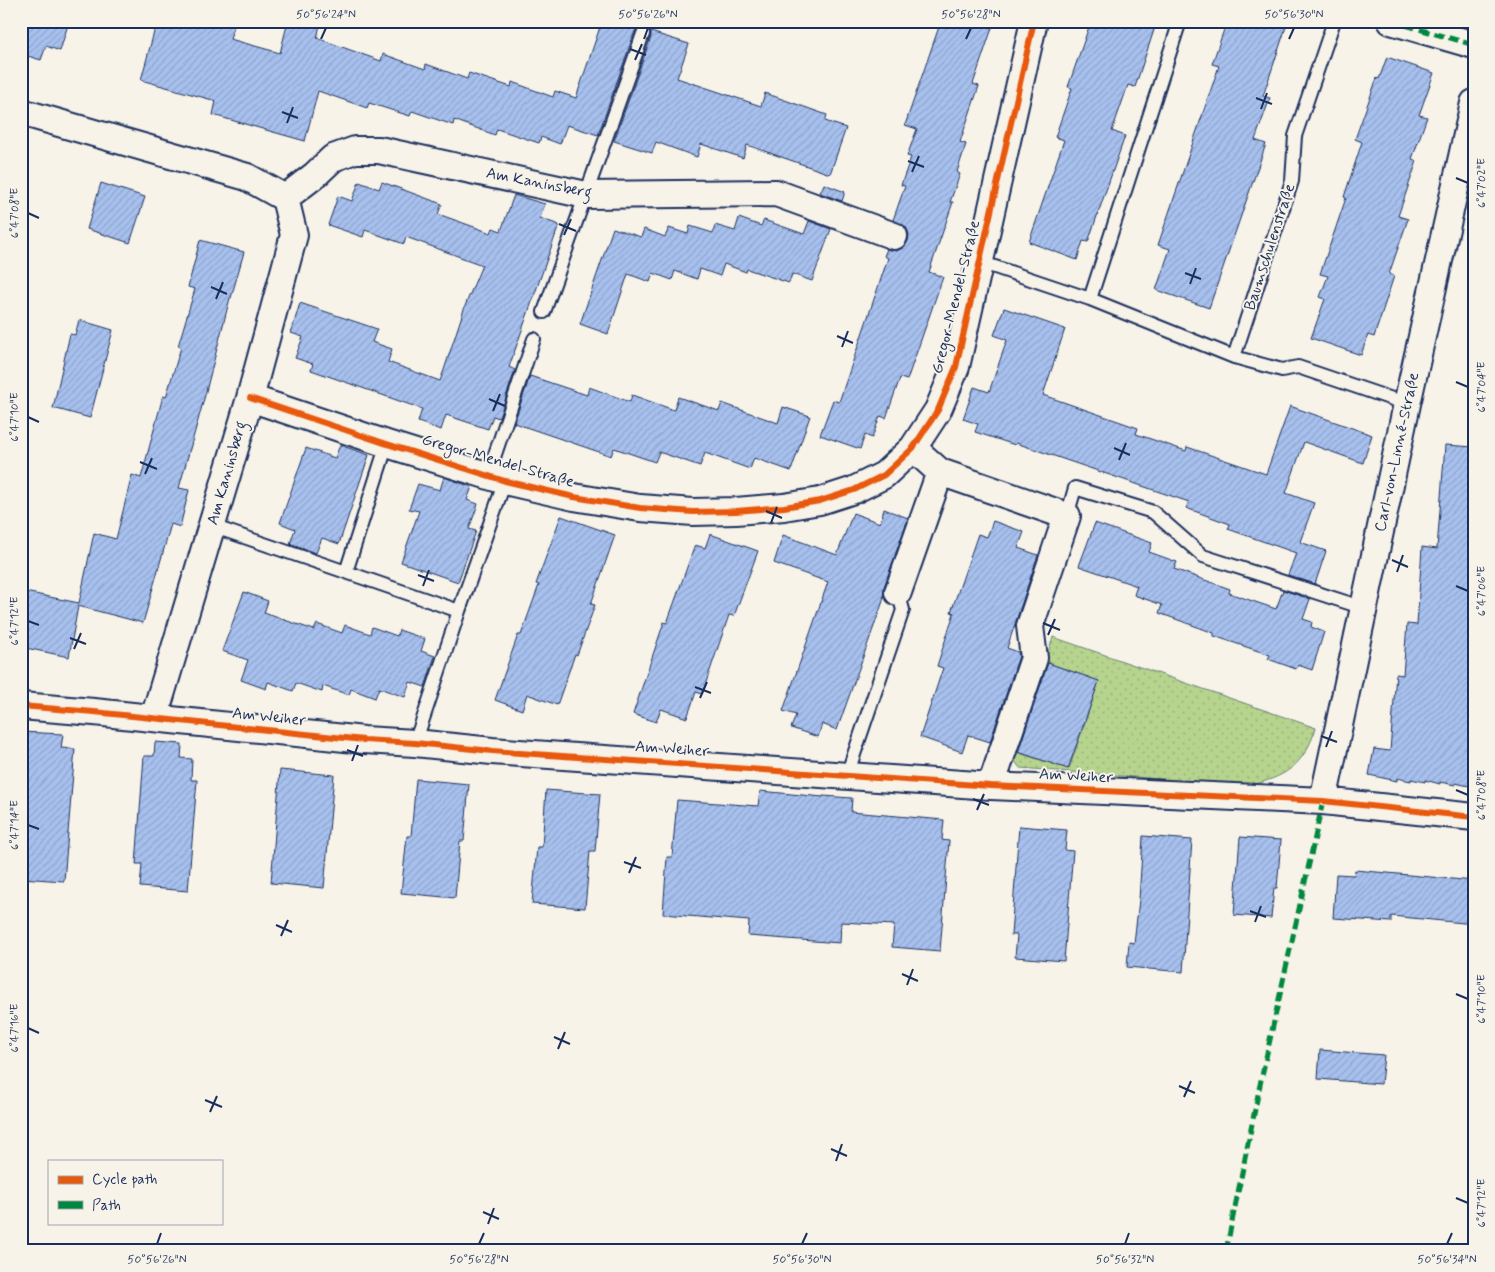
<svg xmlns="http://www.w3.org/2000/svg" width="1495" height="1272" font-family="Mynerve,sans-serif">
<defs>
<pattern id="park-dots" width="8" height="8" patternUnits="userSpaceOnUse" patternTransform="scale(1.25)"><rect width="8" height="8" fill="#b6d48d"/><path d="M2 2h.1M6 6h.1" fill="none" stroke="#9cb67c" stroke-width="1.8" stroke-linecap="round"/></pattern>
<pattern id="building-hatch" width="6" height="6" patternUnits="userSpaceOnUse" patternTransform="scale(1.25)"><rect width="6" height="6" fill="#a7c0ed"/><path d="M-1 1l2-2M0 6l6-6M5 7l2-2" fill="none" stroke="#8fa5ce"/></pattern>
</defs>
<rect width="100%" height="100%" fill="#f7f3e8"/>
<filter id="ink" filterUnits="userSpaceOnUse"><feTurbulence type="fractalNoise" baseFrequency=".02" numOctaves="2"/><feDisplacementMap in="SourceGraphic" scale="10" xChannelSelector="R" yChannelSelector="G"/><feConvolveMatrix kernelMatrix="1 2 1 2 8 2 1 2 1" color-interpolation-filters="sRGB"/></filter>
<g filter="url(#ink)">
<!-- park -->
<path fill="url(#park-dots)" stroke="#688276" d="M1053,637l263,91c-13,39 -31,49 -68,58l-228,-18 -9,-12 2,-5 56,18 30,-88 -54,-19z"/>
<!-- building -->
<path fill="url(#building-hatch)" stroke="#1b2f5e" d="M21,21h48l-9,30 -14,-5 -5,14 -20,-6z
M157,21h78l-5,18 50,14 8,-32h33l-4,17 64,23 2,-7 42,15 1,-5 41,15 2,-6 42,14 1,-5 41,15 2,-6 21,7 26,-77h18l18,7 -3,3 -37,104 -31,-10 -7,19 -19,-7 -2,6 -42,-14 -2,6 -41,-15 -1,5 -41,-14 -2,5 -41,-13 -2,5 -49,-17 -13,50 -92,-26 3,-14 -75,-21z
M941,21h49l-2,6 4,1 -19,56 6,2 -19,56 6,2 -9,28 3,2 -10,28h3l-24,70 14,5 -36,103 -7,-2 -14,40 -6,-2 -8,22 -7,-3 -5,14 -40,-14 13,-35 6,2 49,-144 -4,-2 3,-7 10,2 7,-4 4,-6 1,-7 -3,-7 -13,-7 12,-34 -4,-1 10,-28 -4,-1 10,-27 -12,-4z
M1091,21h66l-22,66 -7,-2 -16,46 13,5 -37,106 -5,-1 -6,19 -48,-18 35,-102 -9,-3 17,-49 -4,-1z
M1227,21h61l-25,75 7,2 -15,42 11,4 -57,164 -53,-18 14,-41 -12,-4 61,-179 -7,-2z
M651,32l38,12 -12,34 84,28 4,-13 62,22 -2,6 21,7 -16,46 -83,-29 -4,13 -42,-14 -4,13 -41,-15 -4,11 -38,-12 37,-104z
M1387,57l47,16 -15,42 8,2 -15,42 5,2 -19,55 10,3 -19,55 5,2 -20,61 -6,-2 -7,20 -50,-17 14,-39 -5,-2 8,-21 -8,-2 26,-76 -2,-1 18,-55 -7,-3 22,-61 2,1z
M359,182l20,7 3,-7 60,22 -4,10 53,19 2,-5 8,3 13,-36 31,9 -5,14 19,7 -50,142 6,3 -16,48 -6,-2 -5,13 -42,-14 -5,15 -23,-8 4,-13 -111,-39 2,-6 -18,-6 8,-21 -12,-4 9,-30 77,26 -5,13 20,7 -4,13 52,19 4,-11 21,-64 17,-41 -76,-28 -2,7 -39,-14 -2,7 -35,-12 10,-29 14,5z
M101,183l44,14 -15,46 -43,-14z
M824,184l21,8 -3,9 -22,-8z
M739,218l22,8 3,-6 40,14 5,-13 22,8 -19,52 -20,-7 -3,9 -42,-14 -1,3 -22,-8 -4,12 -20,-7 -3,10 -22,-8 -3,9 -19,-7 -3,9 -22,-8 -20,60 -28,-10 33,-96 28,9 3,-8 21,8 4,-9 19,6 2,-8 23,7 2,-8 20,6z
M200,240l44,12 -13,46h-1l-26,101 -25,89 10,2 -9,37 -9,-3 -28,99 -65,-17 -9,51 -48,-10v-37l4,-18 54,11 15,-70 22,6 16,-64 9,3 22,-82 3,1 15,-50 -3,-1 17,-57 -7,-2z
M1004,308l61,21 -22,66 95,33 -2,6 50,17 1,-4 79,27 24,-68 82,29 -9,28 -59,-21 -18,51 28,10 -14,39 26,9 -11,33 -27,-9 8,-22 -68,-24 2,-5 -44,-16 3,-6 -173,-59 -1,2 -40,-13 3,-8 -15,-5 11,-32 15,5 18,-52 -13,-5z
M79,320l34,10 -23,88 -37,-10 17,-74 5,1z
M530,376l57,19 2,-8 41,15 2,-7 42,15 4,-13 41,14 3,-8 56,20 5,-16 27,9 -19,55 -37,-13 -4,11 -45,-16 -5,13 -41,-14 -4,10 -41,-14 -3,8 -97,-33z
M340,445l29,10 -30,89 -17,-6 -6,15 -26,-9 5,-15 -15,-6 26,-75 29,10z
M1445,445l29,2v327l-5,12 -14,-3v2l-15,-3v2l-15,-4v2l-14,-3v2l-14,-3v3l-28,-6 5,-26 16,2 6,-77 7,1 4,-51 10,1 5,-78 15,2z
M444,477l28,10 -5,13 11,4 -9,25 7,2 -18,51 -57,-20 18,-51 -10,-2 9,-25 22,6z
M884,509l24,9 -24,69 -1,14 -46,129 -15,-6 -4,13 -27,-9 5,-13 -13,-4 45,-129 -54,-19 9,-28 54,20 16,-42 27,10z
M561,516l54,19 -24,69 4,1 -18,50 -2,-1 -18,51 -30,-11 -5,16 -27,-10 23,-65h3l18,-50 -3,-1z
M993,521l31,11 -6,16 20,7 -31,93 11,4 1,4 -29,86 -22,-7 -6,17 -42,-15 23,-69 -6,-2 17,-53 -3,-1 27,-78 9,3z
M1095,523l57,20 -3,9 28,10 -3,7 56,20 -1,4 47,16 7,-19 27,9 -7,20 9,3 -1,5 13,5 -12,38 -14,-5 -2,4 -28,-10 2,-4 -56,-19v-3l-55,-20 3,-8 -28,-10 3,-9 -58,-20z
M710,534l48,17 -24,65 -5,-1 -27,79 -6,-2 -9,26 -26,-9 -5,13 -23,-8 31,-92 3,1 28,-78 10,3z
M244,592l24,9 -4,12 50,17 3,-6 25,9 3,-8 25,9 2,-7 25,9 2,-6 26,9 -4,12 14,5 -10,31 -15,-5 -5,15 -26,-9 -4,10 -24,-9 -2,6 -26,-9 -1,6 -26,-9 -3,8 -25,-9 -2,7 -25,-9 7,-20 -26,-9z
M1048,663l51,18 -31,88 -50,-17z
M21,732l42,2 -2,14 14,1 -11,132 -43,-3z
M155,742l27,2 -1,14 11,1 -1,21h6l-9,111 -48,-4 2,-23h-6l8,-108h10z
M280,770l54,5 -10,113 -53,-5z
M416,779l53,5 -5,57h-4l-5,57 -54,-5 6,-57h4z
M546,790l54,4 -5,57h-5l-5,57 -53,-4 5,-57h5z
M760,791l63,6v-1l29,2 -1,14 93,8 -2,20 7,1 -9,110 -48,-4 2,-22 -53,-3 -1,21 -92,-7 1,-15 -86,-7 4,-57h5l5,-57 81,6z
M1019,826l48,4 -2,20 8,1 -9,110 -49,-4 2,-22h-6z
M1143,836l49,4 -9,132 -56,-5 2,-25 5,1 5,-43z
M1240,837l41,3 -4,48h-3l-3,30 -37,-3z
M1355,870l119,11v43l-83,-8v6l-58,-4 3,-44 18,1z
M1320,1050l64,5 -3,29 -63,-5z"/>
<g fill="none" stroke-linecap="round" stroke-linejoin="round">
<defs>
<path id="lane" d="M980,262l110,37 144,58 48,13 16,-3 109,37
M1090,299l90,-278
M544,312l99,-278
M1234,357l58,-176 3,-45 39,-115
M387,444l-41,128 113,39 46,-130
M488,475l46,-136
M1067,516l8,-28 78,24 50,44 161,52
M212,526l134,46
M415,743l44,-132
M847,775l56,-165 -5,-18"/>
<path id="street" d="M1391,21l83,24
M21,112l226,65 38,21 9,37 -44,163 -96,320
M285,198l30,-23 18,-17 22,-8h24l207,45 190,-2 118,43
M250,398l137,46 118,37 69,16 66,11 53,4 43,-1 48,-4 36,-6 34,-11 30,-15 29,-27 25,-38 18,-43 78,-346
M913,448l27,24 127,44 -37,110 4,32 -43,128
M898,592l42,-120
M21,706l73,6 270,28 51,3 77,8 499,35 332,15 151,16
M1323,801l84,-397 67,-301"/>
</defs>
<!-- lane casing -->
<use href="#lane" stroke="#1b2f5e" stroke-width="16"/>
<!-- street casing -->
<use href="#street" stroke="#1b2f5e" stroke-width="30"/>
<!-- lane -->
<use href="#lane" stroke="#f7f3e8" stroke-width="12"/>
<!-- street -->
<use href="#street" stroke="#f7f3e8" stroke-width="26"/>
<!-- quiet -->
<path stroke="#00873e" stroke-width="5" stroke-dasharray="10 5" stroke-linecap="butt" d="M1391,21l83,24
M1226,1251l35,-171 62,-279"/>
<defs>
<path id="cycleway" d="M250,398l137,46 118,37 69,16 66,11 53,4 43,-1 48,-4 36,-6 34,-11 30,-15 29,-27 25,-38 18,-43 78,-346
M21,706l73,6 270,28 51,3 77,8 499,35 332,15 151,16"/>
</defs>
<!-- cycleway casing -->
<use href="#cycleway" stroke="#f7f3e8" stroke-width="9"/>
<!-- cycleway -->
<use href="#cycleway" stroke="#e8590c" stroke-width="6"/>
</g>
</g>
<!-- ticks -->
<path fill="none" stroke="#1b2f5e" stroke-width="2" d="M321,39l5,-11M644,39l4,-11M966,39l5,-11M1289,39l5,-11M630,49l16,6M635,60l7,-16M1256,98l16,6M1261,109l6,-16M282,112l16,6M287,123l6,-16M908,161l16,6M912,172l7,-16M1456,178l12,5M28,213l11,5M559,224l17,7M564,235l7,-16M1185,273l16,6M1190,284l6,-16M211,287l16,7M216,299l7,-17M837,336l16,7M842,347l6,-16M1456,382l12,5M489,399l16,7M493,411l7,-17M28,417l11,5M1114,448l16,7M1119,460l7,-17M140,462l17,7M145,474l7,-16M766,511l16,7M771,523l6,-16M1392,560l16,7M1397,572l6,-17M418,575l16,6M423,586l6,-16M1456,586l12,5M28,621l11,4M1043,623l17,7M1048,635l7,-16M70,638l16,6M74,649l7,-16M695,687l16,6M700,698l7,-16M1321,736l16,6M1326,747l6,-16M347,750l16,6M352,761l6,-16M1456,790l12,5M973,799l16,6M977,810l7,-16M28,825l11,4M624,862l17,6M629,873l7,-16M1250,911l16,6M1255,922l6,-16M276,925l16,7M281,936l7,-16M902,974l16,7M907,985l6,-16M1456,994l12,5M28,1028l11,5M554,1037l16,7M558,1049l7,-17M1179,1086l16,7M1184,1097l7,-16M205,1100l17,7M210,1112l7,-16M831,1149l16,7M836,1161l6,-17M1456,1198l12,5M483,1212l16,7M488,1224l6,-16M157,1244l4,-11M479,1244l5,-11M802,1244l5,-11M1125,1244l4,-11M1447,1244l5,-11"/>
<g text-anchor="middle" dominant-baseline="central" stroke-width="4" stroke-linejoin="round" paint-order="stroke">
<!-- street labels -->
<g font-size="16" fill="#1b2f5e" stroke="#f7f3e8">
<text transform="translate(539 183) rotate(11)">Am Kaninsberg</text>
<text transform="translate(1270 247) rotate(-72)">Baumschulenstraße</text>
<text transform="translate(956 297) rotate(-76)">Gregor-Mendel-Straße</text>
<text transform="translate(1397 452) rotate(-78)">Carl-von-Linné-Straße</text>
<text transform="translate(498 461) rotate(16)">Gregor-Mendel-Straße</text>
<text transform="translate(227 473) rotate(-74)">Am Kaninsberg</text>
<text transform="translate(269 717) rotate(6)">Am Weiher</text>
<text transform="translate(672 749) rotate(4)">Am Weiher</text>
<text transform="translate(1076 776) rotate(3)">Am Weiher</text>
</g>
</g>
<!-- margin -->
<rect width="1495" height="1272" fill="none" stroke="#f7f3e8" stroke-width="55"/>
<!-- legend -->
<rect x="48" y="1160" width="175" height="65" fill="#f7f3e8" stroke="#9fa5b1"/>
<rect x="58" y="1176" width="25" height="8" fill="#e8590c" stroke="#9fa5b1"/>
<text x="92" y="1184" font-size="15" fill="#1b2f5e">Cycle path</text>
<rect x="58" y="1201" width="25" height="8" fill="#00873e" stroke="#9fa5b1"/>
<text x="92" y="1210" font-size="15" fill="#1b2f5e">Path</text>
<rect x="28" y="28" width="1440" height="1216" fill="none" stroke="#1b2f5e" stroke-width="2"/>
<g font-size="12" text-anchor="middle" fill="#1b2f5e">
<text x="326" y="18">50°56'24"N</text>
<text x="648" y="18">50°56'26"N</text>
<text x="971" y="18">50°56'28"N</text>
<text x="1294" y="18">50°56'30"N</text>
<text transform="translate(1481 183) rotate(-90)" y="4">6°47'02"E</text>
<text transform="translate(14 213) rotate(-90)" y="4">6°47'08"E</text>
<text transform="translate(1481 387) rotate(-90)" y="4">6°47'04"E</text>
<text transform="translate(14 417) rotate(-90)" y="4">6°47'10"E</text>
<text transform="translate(1481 591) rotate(-90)" y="4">6°47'06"E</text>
<text transform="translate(14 621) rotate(-90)" y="4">6°47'12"E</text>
<text transform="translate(1481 795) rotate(-90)" y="4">6°47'08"E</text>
<text transform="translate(14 825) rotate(-90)" y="4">6°47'14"E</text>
<text transform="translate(1481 999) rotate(-90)" y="4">6°47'10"E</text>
<text transform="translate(14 1028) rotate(-90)" y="4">6°47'16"E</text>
<text transform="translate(1481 1203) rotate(-90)" y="4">6°47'12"E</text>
<text x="157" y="1263">50°56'26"N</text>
<text x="479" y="1263">50°56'28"N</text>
<text x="802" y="1263">50°56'30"N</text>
<text x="1125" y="1263">50°56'32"N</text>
<text x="1447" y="1263">50°56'34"N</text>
</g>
</svg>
